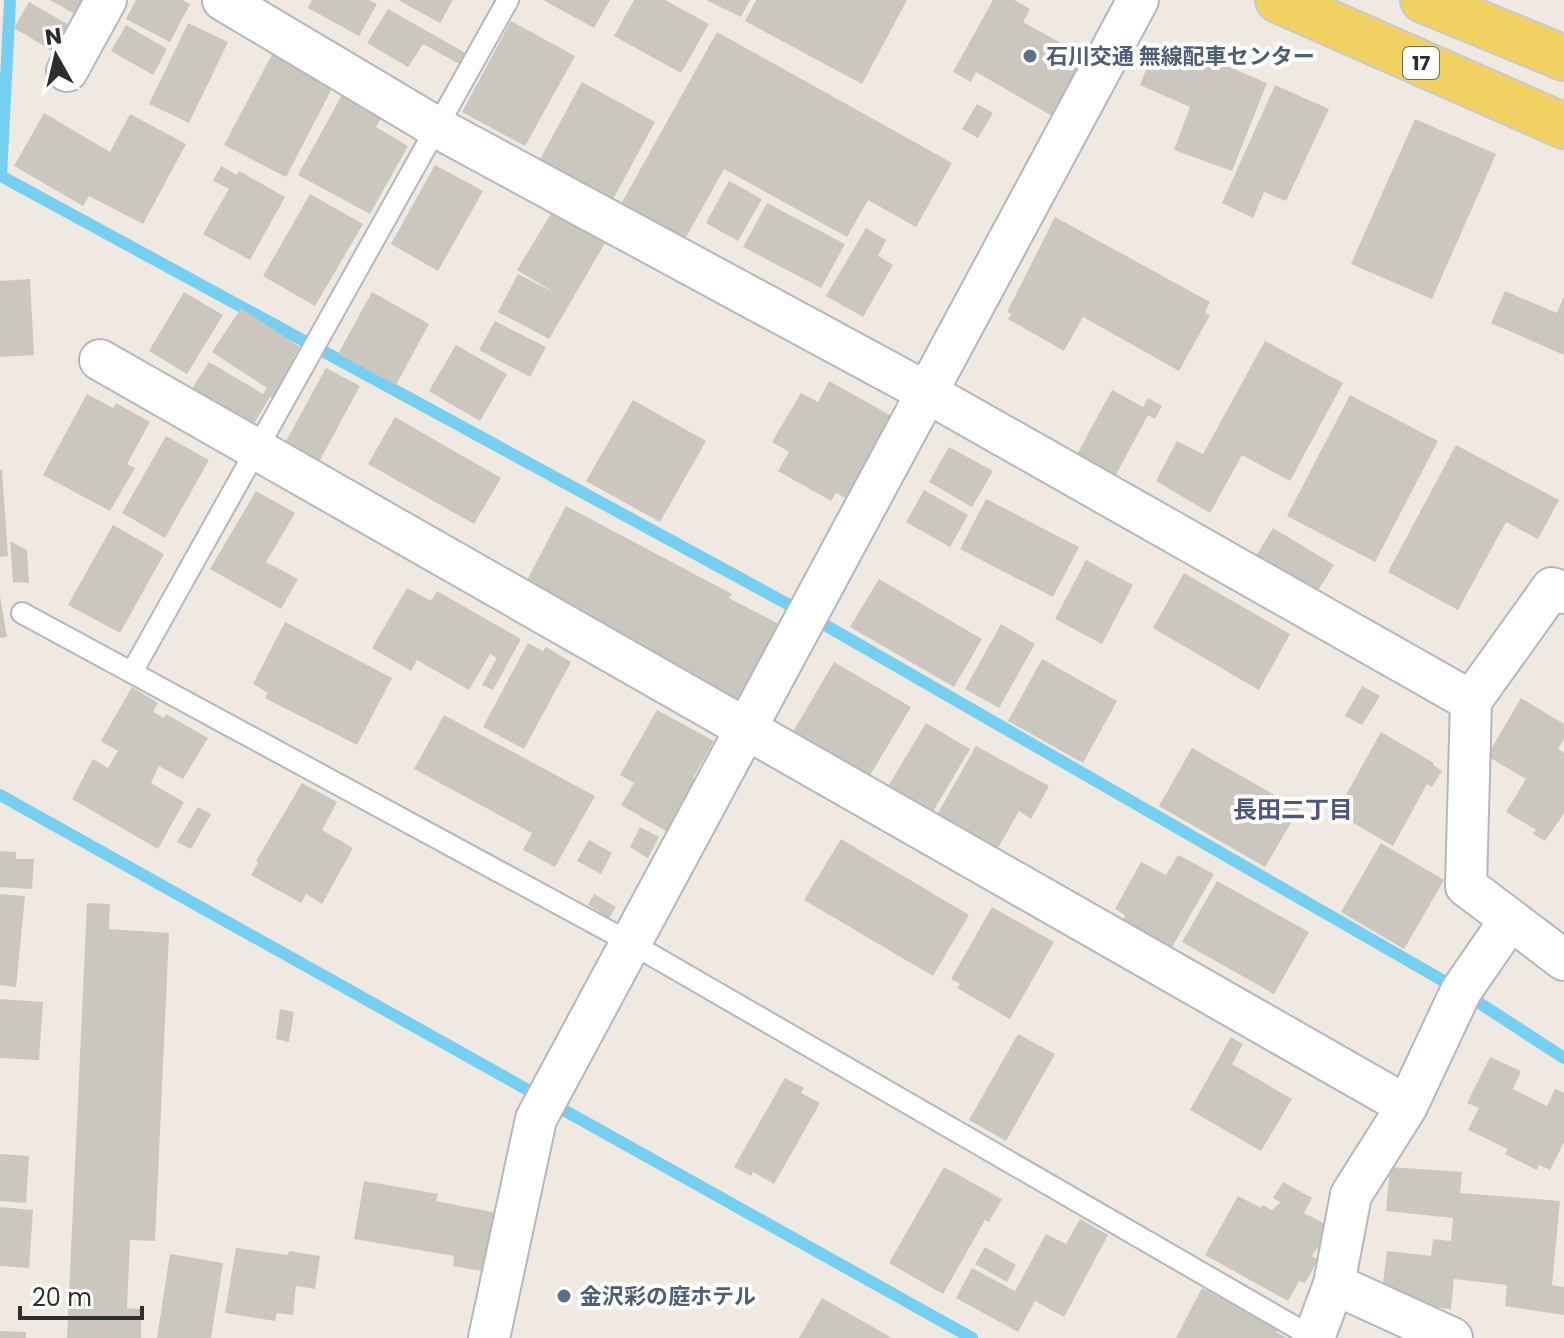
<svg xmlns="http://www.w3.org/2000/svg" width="1564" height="1338" font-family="Poppins,'Noto Sans JP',sans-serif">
<rect width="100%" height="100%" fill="#efe9e1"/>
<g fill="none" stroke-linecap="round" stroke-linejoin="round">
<!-- stream -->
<path stroke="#75cff0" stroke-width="12" d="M10,0l-9,176 805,438 655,377 103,67
M0,795l972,543"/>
</g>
<!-- building -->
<path fill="#cbc7bf" d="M50,0h43l-11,18z
M136,0h46l8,4 -20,38 -44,-23z
M312,0h57l8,4 -18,32 -51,-28z
M398,0h55l-13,23z
M543,0h67l-16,28z
M634,0h31l44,24 -28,49 -67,-37z
M706,0h44l-9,17z
M756,0h151l-45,84 -117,-63z
M993,0h21l16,9 -7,13 63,35 -34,59 -76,-44 -5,10 -18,-10z
M29,2l42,24 -15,27 -42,-25z
M388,9l81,46 -6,11 -40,-22 -15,23 -41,-24z
M511,21l64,35 -50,90 -63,-34z
M188,23l40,19 -39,81 -40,-19z
M126,25l41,24 -14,26 -42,-24z
M717,32l235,131 -36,64 -48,-27 -21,37 -123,-68 -39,70 -64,-35z
M276,47l61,32 -51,98 -62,-32z
M1191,51l76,32 -35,88 -58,-21 16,-43 -50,-22 8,-20z
M582,82l73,40 -43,79 -73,-40z
M348,84l39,22 -11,21 32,19 -38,68 -72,-39z
M1275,85l54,24 -43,92 -22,-9 -11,26 -31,-15z
M977,104l16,9 -15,25 -16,-9z
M44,113l66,39 20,-38 56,30 -43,80 -54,-28 -6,10 -69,-40z
M1415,119l81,35 -64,145 -81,-35z
M435,165l48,26 -45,80 -47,-27z
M221,166l16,9 2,-4 46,26 -35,63 -47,-26 26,-45 -16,-8z
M729,181l33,18 -24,42 -32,-18z
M310,194l53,30 -48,82 -52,-30z
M767,203l78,41 -24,44 -78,-41z
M552,212l53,31 -56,96 -51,-27 20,-38 37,19 -38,-23z
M1055,217l155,85 -5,10 5,3 -31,56 -96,-54 -19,34 -56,-32 3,-5 -4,-2z
M866,228l20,12 -8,16 15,9 -30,52 -37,-21z
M30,279l4,76 -34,2v-76z
M1505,291l52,22 7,-17v59l-73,-32z
M184,292l39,23 -36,59 -38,-23z
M372,292l57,32 -33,61 -58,-31z
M241,308l59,39 -7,11 4,2 -23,39 -4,-2 -18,30 -61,-37 18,-28 54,32 4,-6 -55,-36z
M495,321l51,26 -16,30 -51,-27z
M1265,341l78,42 -53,98 -48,-26 -32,58 -54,-32 21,-40 26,13z
M456,345l51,29 -27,47 -51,-30z
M326,368l34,18 -41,76 -34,-19z
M829,381l77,43 -46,82 -24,-13 -5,8 -53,-30 11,-19 -17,-10 29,-49 17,9z
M1112,390l31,17 5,-9 14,8 -7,13 -7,-4 -36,67 -37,-24z
M87,394l26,14 3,-5 34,19 -23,42 8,4 -25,43 -67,-36z
M1350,395l88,46 -63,121 -88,-46z
M633,400l73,41 -46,81 -74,-41z
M395,417l106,61 -27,46 -106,-60z
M166,436l43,24 -44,78 -43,-25z
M1456,445l103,55 -21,39 -32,-17 -48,88 -70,-38z
M949,447l44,24 -21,36 -43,-25z
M0,470h2l6,86 -8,1z
M924,490l44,25 -18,32 -44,-25z
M256,491l39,22 -29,49 32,17 -17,30 -71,-40z
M986,499l93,48 -26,50 -93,-48z
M566,506l166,88 -3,4 59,31 -40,77 -223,-122z
M113,525l51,29 -44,79 -52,-28z
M1273,528l61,37 -22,35 -61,-36z
M10,541l17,9 2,33 -16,-1z
M1086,560l47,25 -31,59 -47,-25z
M1184,573l106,61 -31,56 -106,-62z
M879,579l103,60 -28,48 -104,-60z
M407,588l24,13 6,-10 84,48 -28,51 -11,-5 15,-27 -7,-4 -21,36 -52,-30 -6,11 -39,-23z
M0,596l7,41 -7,1z
M285,622l107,56 -35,67 -92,-47 3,-5 -15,-9z
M1001,624l34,20 -36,64 -34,-19z
M528,643l15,8 3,-4 25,15 -47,87 -41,-22z
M1042,659l75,42 -34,62 -75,-42z
M834,662l77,45 -48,80 -76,-45z
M1362,686l18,10 -18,29 -17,-9z
M132,687l26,16 -5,9 11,6 2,-4 42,24 -25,41 -24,-13 -8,17 33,19 -26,47 -86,-50 21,-40 15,9 10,-17 -17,-10z
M1521,698l43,26v15l-6,10 6,4v60l-19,28 -12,-7 3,-4 -30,-18 20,-33 -39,-23z
M657,710l57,31 -21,37 3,2 -25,41 5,3 -5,10 -50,-29 13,-22 -14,-8z
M444,715l151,81 -40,71 -32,-17 9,-17 -118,-64z
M926,723l44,26 -39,66 -44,-27z
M1381,732l53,31 -1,2 9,6 -10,16 -5,-3 -34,62 -57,-33z
M976,746l73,40 -18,33 -12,-8 -24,42 -65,-26z
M1192,748l107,61 -34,58 -106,-61z
M302,783l35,19 -15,28 31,18 -31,56 -16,-10 -5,9 -50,-28 7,-12 -2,-2z
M198,807l13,7 -20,35 -14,-7z
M640,827l19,10 -11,21 -18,-11z
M841,839l128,76 -36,61 -129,-76z
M589,840l23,13 -11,21 -24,-13z
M1381,843l63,37 -40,69 -63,-37z
M0,851l16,1v7h18l-2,30 -32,-2z
M1178,855l36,19 -49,85 -34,-19 6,-12 -14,-8 2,-5 -10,-6 26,-47 25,13z
M1217,881l92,51 -35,62 -92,-52z
M0,894l25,2 -9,91 -16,-2z
M594,894l22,13 -7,11 -21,-13z
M87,903l23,1 -1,25 60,4 -14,308 -25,-1 -3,68 14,1v29h-74z
M992,907l62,35 -44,77 -53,-31 3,-4 -9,-5z
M0,999l43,3 -4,58 -39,-2z
M280,1009l14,3 -5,30 -13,-3z
M1018,1034l37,20 -49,87 -37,-21z
M1231,1037l12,7 -11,20 60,35 -31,52 -71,-41z
M1490,1057l31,14 -8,18 34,17 8,-17 9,4v49l-14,28 -11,-5 -2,5 -32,-16 3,-5 -40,-19 11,-22 -12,-5z
M785,1078l19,10 -3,5 19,10 -46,81 -21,-12 -2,4 -17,-9z
M0,1154l29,2 -3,47 -26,-2z
M944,1167l58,32 -13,23 -4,-2 -42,74 -54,-31z
M1390,1167l72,5 -2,21 100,8 -8,84 12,2v28l-59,-9 2,-21 -53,-6 -3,30 -70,-8 6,-50 44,5 2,-17 18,2 2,-23 -67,-7z
M364,1181l74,13 -2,7 61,12 -10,59 -34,-6 1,-10 -100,-17z
M1283,1182l29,16 -8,15 23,12 -4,27 -6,-4 -5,8 6,4 -13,23 -6,-2 -11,20 -83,-46 33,-59 23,12 1,-3 10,5 9,-8 -8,-4z
M0,1207l33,3 -4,58 -29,-2z
M1080,1219l28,16 -44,82 -29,-16 -17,31 -62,-34 16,-30 43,23 31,-57 20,10z
M985,1247l31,18 -9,17 -32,-18z
M236,1248l52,7 1,-4 31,5 -5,33 -19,-3 -3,29 -16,-2 -2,8 -50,-8z
M170,1254l53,9 -12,75h-54z
M1202,1288l76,41 -2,3 11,6h-111z
M822,1298l70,40h-93z
M0,1331l26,1v6h-26z"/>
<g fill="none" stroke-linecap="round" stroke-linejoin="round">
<defs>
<path id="lane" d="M22,613l607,329 685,396
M132,672l376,-672"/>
<path id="street" d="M223,0l213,127 490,265 545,309 -5,185 98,74
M67,71l39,-71
M100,360l1307,746
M1471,701l81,-113 12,5
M1334,1284l118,54
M489,1338l47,-219 602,-1119
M1314,1338l20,-54 17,-89 56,-89 54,-115 49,-71"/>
<path id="primary" d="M1278,0l286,126
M1423,0l141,58"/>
</defs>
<!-- lane casing -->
<use href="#lane" stroke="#b4b7c1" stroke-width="24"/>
<!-- street casing -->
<use href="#street" stroke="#b4b7c1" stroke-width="44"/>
<!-- primary casing -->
<use href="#primary" stroke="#c9c9c9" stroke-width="48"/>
<!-- lane -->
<use href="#lane" stroke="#fff" stroke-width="20"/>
<!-- street -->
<use href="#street" stroke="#fff" stroke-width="40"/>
<!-- primary -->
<use href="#primary" stroke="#f2d163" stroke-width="44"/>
</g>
<!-- markers -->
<g fill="#5c6f8a" stroke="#fff" stroke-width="3">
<circle cx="1030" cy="56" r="8"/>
<circle cx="564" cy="1296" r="8"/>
</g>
<g text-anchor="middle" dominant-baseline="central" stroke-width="8" stroke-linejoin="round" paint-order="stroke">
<!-- shield labels -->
<rect fill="#fff" stroke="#6d6d6d" stroke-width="2" x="1403" y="47" width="36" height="32" rx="6"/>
<g font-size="20" font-weight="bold" fill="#2e2e2e">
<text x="1421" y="63">17</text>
</g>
<!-- service labels -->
<g font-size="22" font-weight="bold" fill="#4e5e75" stroke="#fff" text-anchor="start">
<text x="1046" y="56">石川交通 無線配車センター</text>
<text x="580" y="1296">金沢彩の庭ホテル</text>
</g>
<!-- neighbourhood labels -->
<g font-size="24" font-weight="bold" fill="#4d5680" stroke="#fff">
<text x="1293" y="809">長田二丁目</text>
</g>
</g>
<!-- north arrow -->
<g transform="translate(56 56) rotate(352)" stroke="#ffffff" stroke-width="6" paint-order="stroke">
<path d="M0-6L14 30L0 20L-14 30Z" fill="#2e2e2e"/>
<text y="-12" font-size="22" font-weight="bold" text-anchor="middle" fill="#2e2e2e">N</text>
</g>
<!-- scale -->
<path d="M20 1306v12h122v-12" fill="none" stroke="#2e2e2e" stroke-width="4"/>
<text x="32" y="1306" font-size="24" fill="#2e2e2e" stroke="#ffffff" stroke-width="6" paint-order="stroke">20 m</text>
</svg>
